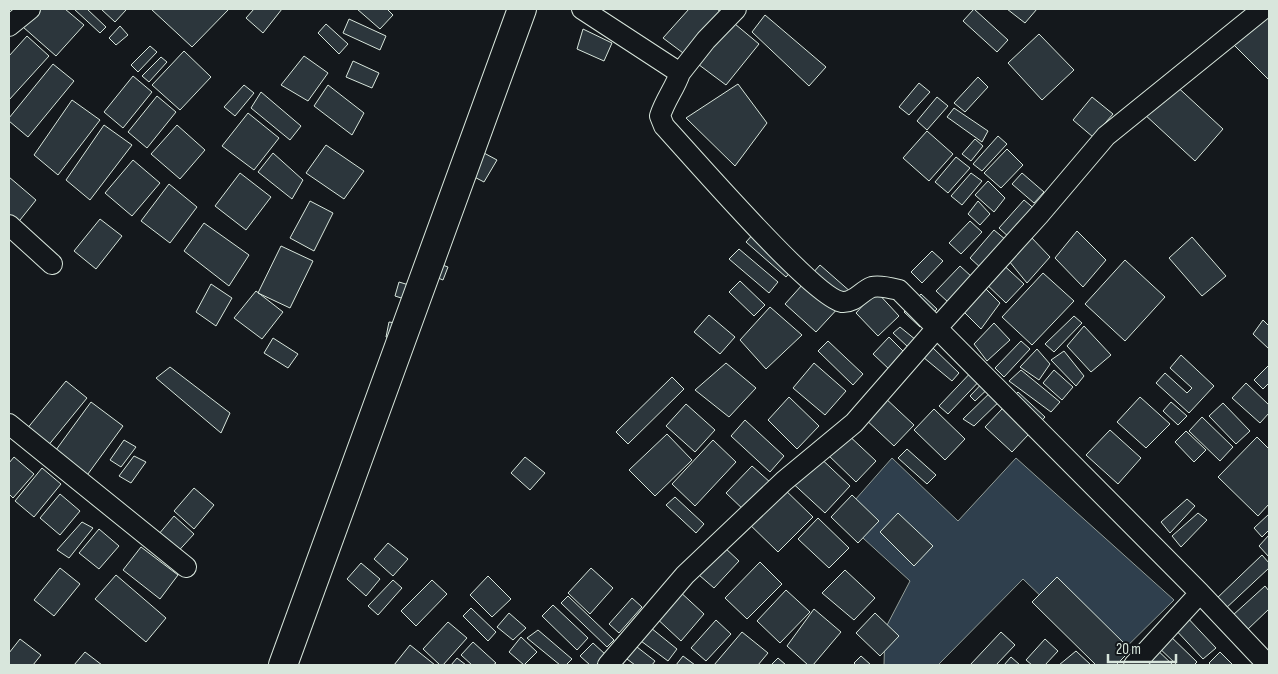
<svg xmlns="http://www.w3.org/2000/svg" width="1278" height="674" font-family="'Sofia Sans Condensed',sans-serif">
<rect width="100%" height="100%" fill="#14181c"/>
<!-- water -->
<path fill="#2f3f4d" stroke="#939e99" d="M892,458l66,63 58,-63 158,142 -64,63 -87,-84 -85,86h-54l1,-36 25,-48 -70,-64z"/>
<!-- building -->
<path fill="#2c363c" stroke="#d8e6dc" d="M39,9h26l19,16 -28,31 -33,-29z
M74,9h13l19,18 -6,6z
M101,9h23l2,1 -11,12z
M151,9h78l-37,38z
M254,9h28l-19,24 -17,-15z
M357,9h30l6,6 -13,14z
M689,9h28l42,35 -33,41 -63,-47z
M974,9l34,31 -11,12 -34,-31z
M1007,9h30l-12,14z
M1259,9l10,10v61l-40,-40z
M765,15l61,52 -17,19 -57,-54z
M349,19l37,17 -6,14 -37,-17z
M326,24l22,20 -9,10 -21,-21z
M120,26l8,9 -12,10 -7,-7z
M583,29l29,14 -8,18 -27,-12z
M1039,34l35,36 -32,30 -34,-37z
M27,36l22,20 -40,44v-44z
M150,46l7,6 -19,20 -7,-7z
M184,51l27,26 -31,33 -28,-25z
M304,56l24,17 -20,28 -27,-16z
M161,57l6,5 -18,20 -7,-6z
M353,61l26,12 -7,15 -26,-11z
M53,64l21,17 -46,56 -19,-16v-3z
M133,76l19,16 -29,36 -19,-16z
M978,77l10,10 -23,25 -11,-9z
M1172,82l51,47 -28,32 -52,-48z
M919,83l11,9 -21,23 -10,-8z
M738,84l29,39 -32,43 -49,-48z
M244,85l10,8 -19,23 -11,-9z
M328,85l36,28 -12,22 -38,-29z
M261,92l40,34 -11,14 -39,-32z
M157,96l19,16 -29,36 -19,-16z
M937,97l11,9 -21,24 -10,-9z
M1092,97l21,17 -20,23 -20,-17z
M72,100l28,20 -42,55 -24,-20z
M954,108l34,23 -6,11 -35,-25z
M248,113l31,25 -25,32 -32,-24z
M104,125l28,20 -42,55 -24,-20z
M177,125l28,25 -25,29 -29,-25z
M927,131l26,23 -24,27 -26,-23z
M998,136l9,8 -25,27 -9,-7z
M975,139l8,7 -12,15 -9,-7z
M326,145l38,26 -20,28 -38,-26z
M471,146l26,14 -13,22 -25,-13z
M1007,149l16,16 -22,23 -17,-15z
M273,153l30,27 -11,19 -34,-27z
M956,157l14,11 -22,25 -13,-11z
M133,160l27,23 -28,33 -27,-23z
M240,173l31,24 -25,33 -31,-24z
M971,173l11,8 -20,24 -11,-9z
M1022,173l22,19 -10,11 -22,-19z
M9,177l27,23 -20,25 -7,-5z
M988,181l17,17 -11,14 -19,-17z
M169,184l28,23 -27,36 -29,-22z
M1024,200l13,11 -26,28 -12,-11z
M310,201l23,12 -19,38 -24,-13z
M978,201l12,13 -10,11 -12,-11z
M100,219l22,17 -26,33 -22,-18z
M970,221l12,11 -21,22 -12,-11z
M204,223l45,32 -20,31 -45,-35z
M994,230l12,10 -24,29 -12,-11z
M1077,231l29,29 -23,27 -28,-29z
M755,232l40,35 -9,10 -40,-35z
M1030,236l20,21 -23,26 -18,-22z
M1192,237l34,39 -24,20 -33,-38z
M281,246l32,15 -23,47 -32,-15z
M739,249l39,33 -9,11 -40,-34z
M932,251l11,10 -21,22 -11,-11z
M423,258l25,9 -5,13 -25,-10z
M998,260l26,24 -18,19 -26,-25z
M1125,260l40,37 -40,44 -40,-37z
M820,265l32,28 -36,39 -31,-28z
M960,266l12,11 -24,25 -12,-11z
M1043,273l31,28 -42,44 -30,-28z
M740,281l25,24 -11,11 -25,-24z
M399,282l20,6 -5,14 -19,-6z
M980,283l20,20 -19,26 -21,-21z
M211,284l21,14 -16,28 -20,-14z
M256,291l27,21 -21,27 -28,-21z
M876,291l23,25 -21,20 -22,-23z
M921,294l16,15 -17,18 -16,-15z
M770,307l32,28 -36,34 -26,-29z
M709,315l26,22 -15,17 -26,-22z
M1074,316l8,7 -28,29 -9,-8z
M1263,320l6,6v23l-16,-15z
M389,322l14,2 -3,16 -14,-3z
M994,323l16,17 -23,21 -13,-17z
M1084,326l27,29 -20,17 -24,-26z
M900,327l16,13 -8,7 -15,-14z
M889,337l16,16 -15,17 -17,-16z
M273,338l25,16 -10,14 -24,-15z
M828,341l35,33 -10,11 -35,-34z
M1021,341l9,8 -26,28 -9,-9z
M933,348l26,25 -7,8 -29,-24z
M1037,349l13,15 -11,16 -19,-13z
M1064,351l20,25 -8,10 -25,-26z
M1181,355l33,31 -25,27 -33,-30 9,-10 22,20 5,-5 -22,-20z
M726,363l30,25 -27,29 -34,-27z
M814,363l32,28 -21,24 -32,-27z
M1269,365v18l-6,6 -9,-9z
M977,366l9,8 -38,40 -9,-8z
M170,367l60,46 -9,20 -65,-55z
M1021,370l39,32 -9,10 -42,-31z
M1054,370l19,17 -11,13 -19,-17z
M989,376l6,6 -20,19 -5,-5z
M672,377l12,12 -56,55 -12,-12z
M66,381l21,17 -40,49 -21,-17z
M1246,383l23,22v8l-9,10 -28,-25z
M997,386l9,9 -32,31 -11,-7z
M1018,392l27,25 -33,35 -27,-25z
M883,396l31,29 -20,21 -31,-29z
M789,397l30,29 -22,23 -29,-29z
M1140,397l30,27 -24,24 -29,-26z
M91,402l32,24 -38,52 -32,-24z
M1171,402l16,14 -9,9 -15,-14z
M1223,403l27,28 -14,13 -27,-28z
M686,404l29,26 -20,22 -29,-26z
M934,409l31,30 -20,21 -31,-30z
M1202,417l31,30 -13,14 -31,-30z
M745,420l39,36 -14,16 -39,-36z
M1110,430l31,28 -23,26 -32,-29z
M1186,431l20,19 -12,12 -19,-20z
M845,432l31,29 -20,21 -31,-30z
M667,434l25,26 -37,36 -26,-26z
M1257,437l12,12v55l-11,12 -40,-39z
M124,440l12,7 -15,20 -11,-7z
M713,440l23,22 -41,44 -23,-22z
M907,449l29,26 -9,9 -29,-26z
M813,451l37,35 -25,27 -38,-35z
M134,456l12,6 -15,21 -12,-7z
M14,457l20,17 -21,24 -4,-4v-31z
M525,457l20,16 -15,17 -19,-17z
M752,466l19,17 -25,29 -20,-19z
M42,468l19,16 -27,33 -19,-16z
M778,483l35,34 -35,35 -35,-34z
M194,488l20,17 -20,24 -20,-18z
M60,494l20,17 -20,24 -20,-17z
M852,495l27,26 -21,22 -27,-26z
M675,497l29,27 -8,9 -30,-28z
M1187,499l8,7 -25,27 -9,-11z
M898,513l35,33 -19,20 -34,-34z
M1198,513l9,7 -26,27 -9,-11z
M1269,514v16l-7,7 -8,-9z
M174,516l20,18 -21,23 -20,-16z
M818,518l31,30 -20,20 -31,-29z
M82,522l11,6 -24,30 -12,-8z
M99,529l20,17 -20,23 -20,-16z
M1269,535v22l-10,-11z
M388,543l20,16 -15,17 -19,-17z
M141,547l37,28 -18,24 -37,-29z
M724,547l15,14 -25,27 -15,-13z
M1262,555l7,8v5l-45,42 -9,-10z
M760,562l22,22 -35,35 -22,-21z
M361,563l19,16 -14,17 -19,-17z
M60,568l20,16 -26,32 -20,-16z
M591,568l22,20 -23,26 -22,-21z
M845,570l30,28 -21,22 -32,-27z
M116,575l50,43 -20,24 -51,-43z
M488,576l23,23 -19,18 -22,-22z
M1057,577l74,73 -15,15h-20l-64,-63z
M393,580l9,8 -24,27 -10,-9z
M432,580l15,14 -31,32 -15,-15z
M1265,586l4,5v18l-22,21 -14,-15z
M677,589l27,25 -23,27 -28,-26z
M786,590l24,22 -30,31 -23,-22z
M568,596l46,44 -7,7 -46,-44z
M632,598l10,9 -23,26 -10,-9z
M553,605l35,33 -11,12 -35,-34z
M471,608l25,24 -8,9 -25,-25z
M814,609l27,23 -28,33h-5l-21,-19z
M509,613l17,15 -13,12 -16,-13z
M875,613l24,23 -19,20 -24,-23z
M1184,614l32,34 -13,11 -31,-33z
M716,620l15,14 -25,27 -15,-13z
M448,622l19,16 -24,27h-3l-17,-16z
M651,628l26,21 -9,12 -27,-20z
M538,630l34,29 -6,6h-6l-33,-27z
M742,632l26,21 -10,12h-44z
M1001,632l14,13 -19,20h-26z
M1166,632l31,30 -3,3h-17l-22,-21z
M521,637l16,15 -13,13 -15,-13z
M20,639l21,16 -8,10h-24v-12z
M1045,639l13,12 -13,14h-13l-6,-5z
M628,640l27,21 -3,4h-17l-16,-12z
M473,642l23,21 -3,2h-21l-11,-10z
M593,643l13,12 -10,10h-6l-10,-9z
M410,645l25,20h-41z
M1152,645l21,20h-30z
M1076,651l15,14h-32z
M85,652l17,13h-28z
M1220,652l13,13h-22l-2,-2z
M683,656l12,9h-19z
M861,656l10,9h-15l-2,-2z
M1011,657l9,8h-16z
M457,658l9,7h-15z
M778,658l8,7h-15z"/>
<g fill="none" stroke-linecap="round" stroke-linejoin="round">
<defs>
<path id="street" d="M582,9l98,64c-5,15 -15,27 -20,43l4,10c26,28 150,172 178,176 13,1 19,-11 30,-15 8,-2 19,1 27,3l301,303 68,72
M9,26l21,-17
M680,73l26,-33 30,-31
M9,225l43,39
M9,424l177,143
M608,665l77,-90 99,-94 70,-58 82,-94 103,-114 67,-79 157,-127
M1134,665l66,-72"/>
<path id="primary" d="M283,665l239,-656"/>
</defs>
<!-- street casing -->
<use href="#street" stroke="#d8e6dc" stroke-width="22"/>
<!-- primary casing -->
<use href="#primary" stroke="#d8e6dc" stroke-width="30"/>
<!-- street -->
<use href="#street" stroke="#14181c" stroke-width="20"/>
<!-- primary -->
<use href="#primary" stroke="#14181c" stroke-width="28"/>
</g>
<!-- border -->
<rect width="1278" height="674" fill="none" stroke="#d8e6dc" stroke-width="20"/>
<!-- scale -->
<path d="M1108 654v8h68v-8" fill="none" stroke="#d8e6dc" stroke-width="2.5"/>
<text x="1116" y="654" font-size="15" fill="#d8e6dc" stroke="#14181c" stroke-width="4" paint-order="stroke">20 m</text>
</svg>
